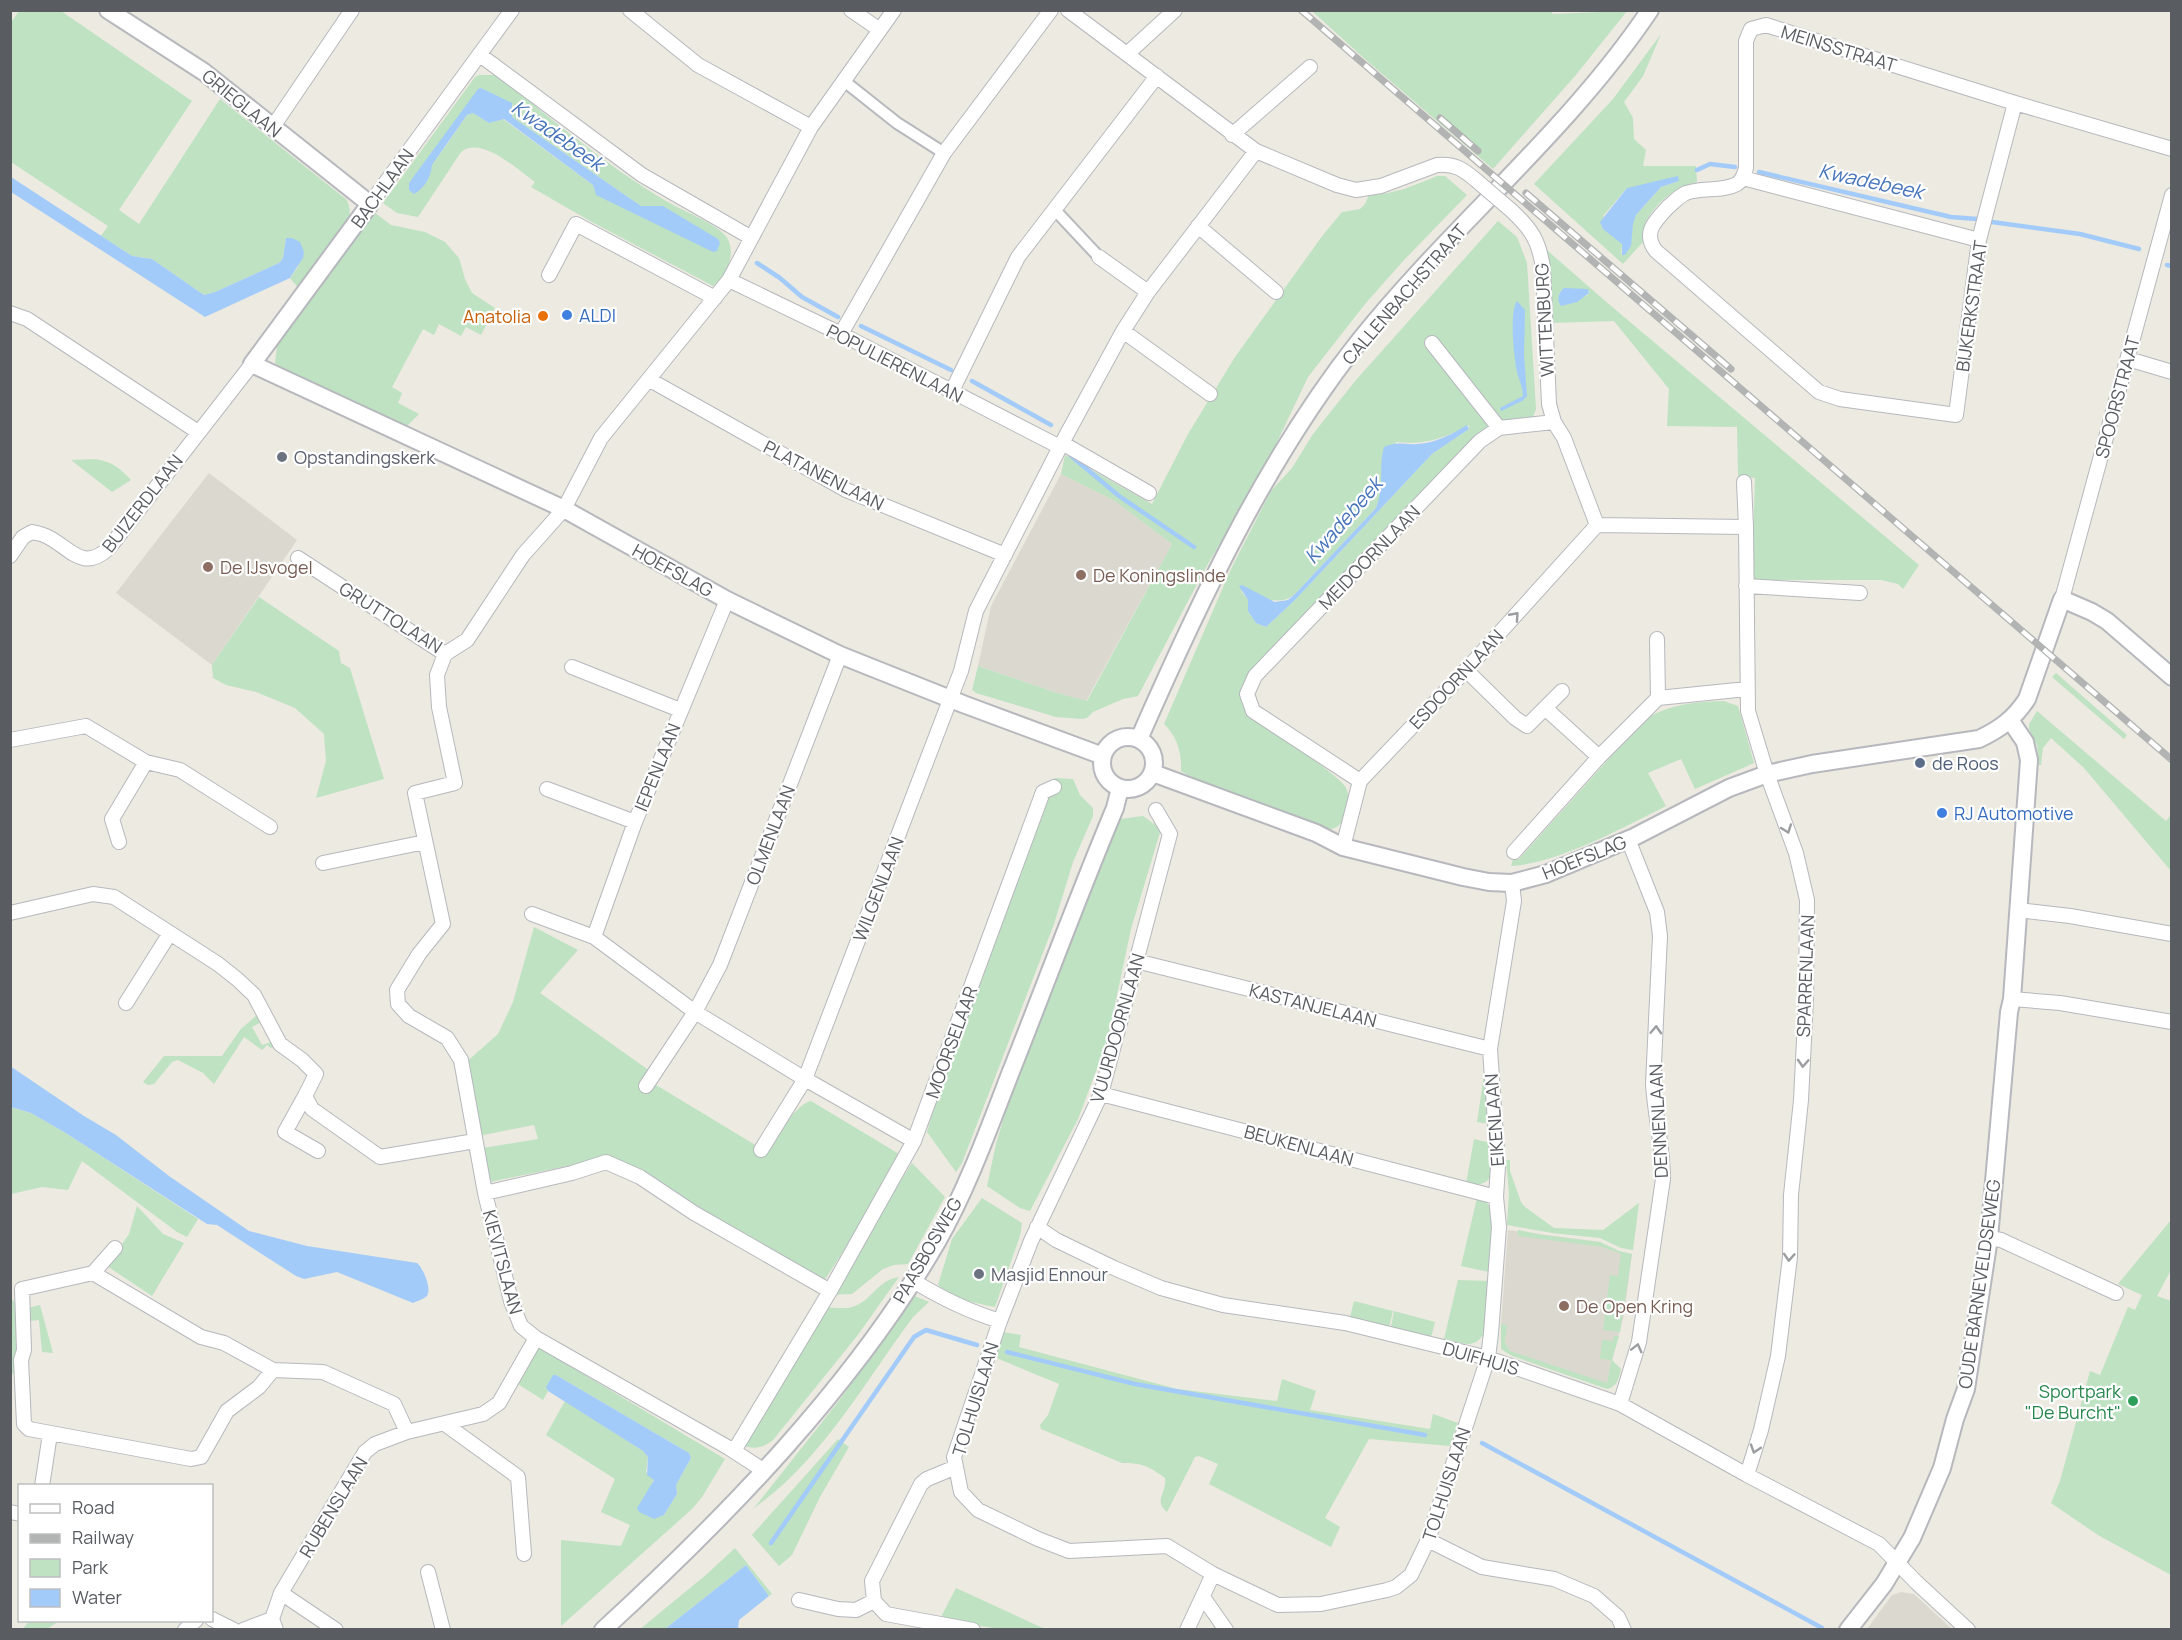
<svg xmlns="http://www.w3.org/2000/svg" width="2182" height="1640" font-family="Manrope,sans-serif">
<rect width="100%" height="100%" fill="#eceae1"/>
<!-- education -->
<path fill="#dbd9cf" d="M209,473l88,67 -85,125 -96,-72z
M1061,474l54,27 57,43 -86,157 -29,-8 -79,-27 13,-60z
M1508,1230l92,12 19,9 13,3 -8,61 -12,45h-1l-4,24 -97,-33 -5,-9 1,-17 -5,-1z
M1901,1592l13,2 38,35h-85l25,-34z"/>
<!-- green -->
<path fill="#bee2c2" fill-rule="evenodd" d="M1551,10l1,4 75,-3 -52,65 -82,93 -127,-109 -54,-49z
M19,11h42l131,90 -73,109 20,14 81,-125 127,101c2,6 4,11 2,18 -7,21 -36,52 -50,71l-9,-11 8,-11 6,-15 -18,-14 -3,20 -4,5 -64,29 -11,3 -52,-36 -20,-3 -31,-20 7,-10 -97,-64 -1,-138z
M1661,34l-18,42 -19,26 9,16 1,21 12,11 -3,16h53l1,16c-27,6 -57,32 -54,60l-20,22 -89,-80 79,-85zM1679,181l-18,6 -25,28 -4,9v13l-11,17 1,-10 -19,-28 24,-28z
M479,75h17c58,45 116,96 181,132 13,7 43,19 50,31 10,16 -1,38 -14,48l-123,-65 -59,-34 4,-5c-17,-12 -54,-47 -74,-30l-43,65 -21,-4 -14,-10 92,-126zM481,88l32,18 -1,11 129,89h22l-17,13 -51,-27 -2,-7 -90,-66 -14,4 -16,-10 -6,2 -35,51z
M1437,176h8l22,19 -63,65 -39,44 -57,73 -41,86 -62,106 -67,127 -15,3 -30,13 -6,6 -5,1 -26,-2 -80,-24 -4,-3 6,-24 79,27 30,8 85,-157 -57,-43 -54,-27 4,-19 87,49 36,-70 47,-77 88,-122 19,-23 18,-3 5,-5 4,-9c24,0 46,-10 68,-19z
M375,213l16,12 34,7 20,10 14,16 6,21 7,14 23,15 -14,27 -15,-8 -5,9 -22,-12 -5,11 -11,-6 -31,58 10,6 -4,10 21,11 -12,12 -122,-54 -10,-9 2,-17z
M1498,221l19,16 10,26 9,146 -3,8 -31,5 -68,-85 -10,9 63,71 5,10 -15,9 -31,30 -203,227 -1,11 6,11c17,12 91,59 98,73 4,8 2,19 -1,28 -5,13 -14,14 -26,14l-128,-53 -10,-6c1,-18 -4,-35 -17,-47l67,-155 40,-78 21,-23 21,-34 43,-54zM1469,425v4l-37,25 -137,146 -29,27 -10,-4 -8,-12v-11l-7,-9c18,5 38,17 54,3l81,-86 5,-13 2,-16 13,-37c30,3 46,-3 73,-17z
M1541,245l70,61 308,259 -16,24 -5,-5 -17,-4h-129l3,-102 -17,-2 -1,-49 -70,-1 2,-37 -55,-68 -63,2zM1583,289l6,2 -1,4 -29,6v-7z
M94,459c17,2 26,9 37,21l-19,12 -41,-32z
M259,597l80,54 2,12 9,5 34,111 -68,19 10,-37 -2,-27 -29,-26 -39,-16 -30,-7 -13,-7 -1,-13z
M2056,673l71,62 -3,4 -72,-62z
M1724,701l14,5 16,57 -59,26 -14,-30 -33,14 18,33c-44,22 -107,57 -155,60l3,-10 5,3 121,-135c24,-20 54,-22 84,-23z
M2037,711l129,110 5,-6v56l-87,-103 -33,-30 -8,10 -2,17h-2l-2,-20 -8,-16v-5z
M1054,778l19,1 7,16 13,13v8l-20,46 -19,62 -92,239 -6,9 -29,-40 9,-32z
M1143,816l18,13 -30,100 -21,99 -9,30 -23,61 -48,92 -10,-3 -33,-22 9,-42 16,-54 106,-269 2,-2z
M534,927l44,23 -38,43 117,83 -1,9 111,67c10,-14 27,-47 44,-51l93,56 -80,124 -201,-119 -17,-4 -116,24 -7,-34 55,-9 -4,-14 -56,11 -15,-71 35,-31 15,-32z
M258,1014l5,7 -11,6 10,18 12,-4 3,5 -6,2 -4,-3 -5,5 -18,-13 -30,47 -11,-11 -25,-13 -6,2 -18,22 -6,1 -5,-3 21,-26h58l18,-26z
M1484,1075h2l4,49 -13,-2z
M10,1107l21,6 33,19 134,87 -11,18 -10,-5 -95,-71 -14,29 -26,-3 -31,7z
M1474,1139l17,4c1,23 8,46 -25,41z
M1506,1160h4v11l11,31 4,5 29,21 49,2 36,-27 -6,47 -12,-2 -21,-10 -48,-5 -45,-8 2,-32z
M912,1163l33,34 -37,67 -14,1 -11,4 -31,25 -24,1z
M982,1198l40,25 -2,13 -25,71c-20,-4 -42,-8 -57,-22l14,-46z
M1477,1198c5,2 9,3 12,8 8,11 1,51 0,66l-28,-6z
M137,1206l26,28 21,9 -32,53 -45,-30 22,-32z
M2171,1220v50l-14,26 14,5v274l-73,-40 -47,-32 9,-22 30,-110 10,4 28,-68 7,3 7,-15 -24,-11z
M1518,1230l25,5 57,7 19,9 13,3 -12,78 -17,-2 7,-55 8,1 3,-22 -18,-7 -85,-11z
M899,1277l-42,59 -84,104c-10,8 -19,10 -31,5l78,-138c11,0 25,3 35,-1 18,-7 23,-26 44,-29z
M1458,1280l31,1 -4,55h-3c-9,14 -24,6 -38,3z
M10,1296l6,9 2,44 -2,1 2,23 -7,1z
M915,1296l14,6 -16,15c-49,66 -91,143 -159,191l84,-106z
M1354,1301l39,10 -4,16 -39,-10z
M40,1305l13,48 -11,-1 -3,-32 -10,1 -1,-13z
M1394,1311l41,11 -4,16 -40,-11z
M1501,1324l6,1 -2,17 5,9 97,32 4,-23 -11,-1 2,-19 11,1 1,-5h5l-7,24 9,9c-2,9 -4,18 -14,20l-95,-33 -11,-7z
M1003,1332l18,3 -2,12 158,42 100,12 5,-22 34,12 -6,19 120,19 3,-15 25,9 -8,23 -81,-7 -44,79 15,9 -9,20 -122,-63 9,-20 -19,-8 -4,1 -28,55c-14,-11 0,-19 -2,-34 -16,-12 -23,-15 -43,-15l-81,-34 -1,-4 8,-10 11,-31 -65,-27z
M538,1347l187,112 -23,38 -10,12 -131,117v-86l60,6 9,-21 -29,-13 14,-33 -69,-44 19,-34 78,50 5,6 -2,15 8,7 -2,4 12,32 13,-21 -1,-9 15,-27 -2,-5 -133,-78c-6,4 -10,8 -8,16l-5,9 -25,-16z
M838,1439l11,8 -29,50 -28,58 -13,11 -27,-31z
M735,1548l37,46 -3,2 -23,-31 -81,64 -26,1 68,-56z
M956,1588l89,41h-46l-59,-10z
M29,1621v-1l30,1 -12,8h-24z"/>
<!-- water -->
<path fill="#a3cbfa" d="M481,88l31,15v14l129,89h22l55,33 2,4 -3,8 -4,1 -117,-57 -3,-10 -89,-66 -15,4 -16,-10 -6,2 -35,50c-1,12 -8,24 -18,29l-5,-4v-7l69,-94z
M1678,176l1,5 -18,6 -25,28 -3,9 -2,22 -6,9h-3v-11l-19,-15 -3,-7 27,-34z
M11,177l121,79 20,3 52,36 11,-3 64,-29 4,-5 3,-20h6l8,4 4,10 -1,6 -13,20 -85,39 -194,-125z
M1564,288l24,1 1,4 -12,9 -16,4c-5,-6 -2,-14 3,-18z
M1517,301l8,9 -1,44 3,42 -5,5 -21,10 -1,-3 23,-12c0,-9 -4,-16 -6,-24 -3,-14 -8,-60 0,-71z
M1467,425l2,4 -37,25 -137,146 -29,27 -10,-4 -8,-12v-11l-9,-14 3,-1 33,17 13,-2 7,-6 81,-86c9,-23 2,-39 8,-61 14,-6 19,-2 33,-3 19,-1 35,-10 50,-19z
M10,1066l74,50 32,19 53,41 80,55 58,15 110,17c6,5 15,25 10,33 -3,3 -10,5 -14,7l-76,-31 -33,7 -8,-3 -79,-51 -10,-1 -143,-92 -33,-19 -20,-6z
M553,1375h3l133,78 2,5 -15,27 1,9 -13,21 -10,4 -15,-7 -2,-4 17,-28 -7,-5 1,-18 -5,-6 -95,-60 -2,-4z
M746,1565l23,31 -30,24 -1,9h-73z"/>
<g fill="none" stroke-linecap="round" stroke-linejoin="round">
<!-- stream -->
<path stroke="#a3cbfa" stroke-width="4.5" d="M1697,170l13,-6 25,3
M1759,172l192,45 26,2
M1992,222l88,12 59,15
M757,263l23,15 22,19 36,20
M2167,265l5,1
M861,326l90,44
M972,381l79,44
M1070,455l49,41 75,51
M1007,1352l128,32 290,51
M1482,1443l340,185
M771,1543l143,-206 12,-7 51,15"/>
<defs>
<path id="pedestrian" d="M844,81l53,42 47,30
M1054,209l45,48"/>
<path id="minor" d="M630,10l68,55 113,62
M851,10l29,20
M1068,10l188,141 81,34 19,5 25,-4 56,-21c18,-2 27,5 40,16
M1127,54l48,-44
M480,55l162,120 108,62
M2015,103l-36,137 -23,175 -116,-16 -21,-7 -163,-141c-14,-18 -1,-30 12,-44 6,-5 11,-11 18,-14 16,-6 36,-1 51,-9 6,-4 7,-10 9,-16v-127l5,-12 15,-4 249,78 157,46
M272,128l80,-118
M1232,135l78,-68
M1743,178l236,62
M370,204l142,-194
M1512,211c20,19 27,30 31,57l6,136 5,18 10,16 33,87
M1198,226l78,66
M1099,257l49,35
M549,275l27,-51 139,74
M729,280l112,54 219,113
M10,313l17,6 171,113
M1123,331l87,63
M841,334l103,-181 107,-143
M1432,343l67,85
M2128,359l44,13
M650,380l196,110 159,65
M952,391l66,-134 139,-181
M1062,443l87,50
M1744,482l2,45 2,184 19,63 29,79 11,47 -1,100 -5,100 -10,95 -1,62 -12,99 -17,74 -14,45
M1597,525l149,2
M10,556l13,-19 9,-5c5,1 10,2 14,4 24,11 36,37 63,12l143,-184
M298,558l147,96 22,-14 56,-85 41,-46 37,-71 128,-158 82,-153 83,-117
M1746,586l114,7
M2062,599l110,-404
M1657,639l1,59
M445,654l-8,21 2,32 16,76 -40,10 28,131 -24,30 -22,36 1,14 11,12 38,22 14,22 24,133 26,108 10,25 15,12 193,110 34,22
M572,667l108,43
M1466,670l49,48 12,8 18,-18 54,49
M1545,708l17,-17
M10,740l76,-14 60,36 34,8 90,57
M1360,781l-107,-70 -6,-17 8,-18 225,-235 19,-13 55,-6
M547,789l88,33
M1156,810l14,24 -69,260 -70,147 -31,80 -46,136 7,35 17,18 60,29 31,12 98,-5 46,28 65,31 43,-1 66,-14 9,-3 15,-12 17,-35 60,-182 3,-25 8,-106 -3,-30 2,-31 -8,-117 24,-148 -2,-18
M119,842l-7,-23 34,-57
M1343,847l17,-66 106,-111 131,-145
M1514,852l85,-95 59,-59 89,-9
M323,863l102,-21
M2018,910l52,6 102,18
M10,913l83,-19 21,3 104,67 19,15 17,16 26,49 22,16 14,14 -11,22 7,13 68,48 95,-16
M532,914l62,23 101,75 110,67 109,62
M594,937l41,-115 92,-222
M1136,961l354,88
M2012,999l48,4 112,19
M126,1003l44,-70
M646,1086l49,-74 25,-47 120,-310
M1101,1094l395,103
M305,1096l-20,36 33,19
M761,1150l44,-71 156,-408 15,-60 86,-168 61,-112 25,-39 108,-141
M485,1193l87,-20 34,-11 34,15 54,36 136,78
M1037,1227l19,13 58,28 47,20 62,17 122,18 143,35 132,46 127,71 132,69 37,38 52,48
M1989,1238l12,2 115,53
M115,1248l-22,25 -71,16 2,61 -3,10 3,64 5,5 162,30 10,-2 26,-46 32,-24 14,-17
M93,1273l108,64 23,6 49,27 50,2 71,32 13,28
M912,1280c29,18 55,31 88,41
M1620,1404l19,-62 24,-163c0,-32 -8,-63 -10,-95l7,-148 -3,-24 -29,-73
M445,1424l73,53 6,77
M734,1451l96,-160 84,-150 129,-349 11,-5
M956,1467l-29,12 -6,5 -49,97 2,20 12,13 87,16
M42,1486l8,-52
M10,1512l10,2
M1428,1540l54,27 72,12 40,17 24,21 6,13
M428,1572l15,58
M281,1593l55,37
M1203,1597l23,33
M799,1600l39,9 18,1 18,-9
M212,1619l22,11
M185,1630l11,-10
M243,1630l29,-11
M276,1630l-4,-11 9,-26 84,-141 10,-8 32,-12 76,-18 16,-11 37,-65
M1187,1630l26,-56"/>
<path id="tertiary" d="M108,10l96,62 166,132 -118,160 312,145 163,91 113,55 123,49 140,52
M1102 763a26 26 0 1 1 52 0a26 26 0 1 1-52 0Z
M1139,739c60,-137 128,-282 221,-399 92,-115 208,-208 290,-330
M1153,773l163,60 27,14 120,30 26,5 23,1 34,-9 88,-37 95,-49 38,-14 45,-10 167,-25c21,-10 35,-20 48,-40l35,-100 30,13 15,9 65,56
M603,1630c123,-113 250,-243 334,-388 30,-53 51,-111 73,-168 35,-88 68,-178 105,-266l5,-20
M1848,1630l36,-46 28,-46 30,-70 13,-49 11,-30 23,-151 20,-226 3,-13 17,-239 -4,-18 -15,-22"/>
</defs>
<!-- pedestrian casing -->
<use href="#pedestrian" stroke="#b6b8bd" stroke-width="14"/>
<!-- minor casing -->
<use href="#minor" stroke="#b6b8bd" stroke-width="16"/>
<!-- tertiary casing -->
<use href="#tertiary" stroke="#b6b8bd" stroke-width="20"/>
<!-- pedestrian -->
<use href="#pedestrian" stroke="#fff" stroke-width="10"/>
<!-- minor -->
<use href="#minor" stroke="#fff" stroke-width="14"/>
<!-- tertiary -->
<use href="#tertiary" stroke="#fff" stroke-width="16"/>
<defs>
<path id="rail" d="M1301,10l871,750
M1440,118l38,33
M1526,193l205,176"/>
</defs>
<!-- rail casing -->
<use href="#rail" stroke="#b2b3b3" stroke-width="7"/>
<!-- rail -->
<use href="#rail" stroke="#fff" stroke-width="4.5" stroke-dasharray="14" stroke-linecap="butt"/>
<defs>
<path id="minor-bridge" d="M1477,181l35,30"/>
</defs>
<!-- minor-bridge casing -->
<use href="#minor-bridge" stroke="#b6b8bd" stroke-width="16" stroke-linecap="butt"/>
<!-- minor-bridge -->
<use href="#minor-bridge" stroke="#fff" stroke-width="14"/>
</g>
<!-- one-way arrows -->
<defs><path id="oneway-chevron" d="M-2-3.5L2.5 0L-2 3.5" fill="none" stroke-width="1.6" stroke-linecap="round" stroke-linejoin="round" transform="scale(1.5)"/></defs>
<g stroke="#9b9da0">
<use href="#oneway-chevron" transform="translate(1515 616) rotate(-48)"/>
<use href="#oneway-chevron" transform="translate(1787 829) rotate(70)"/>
<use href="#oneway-chevron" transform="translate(1656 1030) rotate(-87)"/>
<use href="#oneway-chevron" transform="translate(1803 1063) rotate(93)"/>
<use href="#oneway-chevron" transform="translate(1789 1257) rotate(94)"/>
<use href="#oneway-chevron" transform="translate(1637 1348) rotate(-76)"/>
<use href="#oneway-chevron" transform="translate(1755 1449) rotate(108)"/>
</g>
<!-- markers -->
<g fill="#3f7fe0" stroke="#fff" stroke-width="2">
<circle cx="567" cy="315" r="6"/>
<circle cx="1942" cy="813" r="6"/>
</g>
<circle fill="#e8710a" stroke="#fff" stroke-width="2" cx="543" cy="316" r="6"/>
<g fill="#6b7280" stroke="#fff" stroke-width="2">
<circle cx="282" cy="457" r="6"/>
<circle cx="979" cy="1274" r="6"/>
</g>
<g fill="#8d6e63" stroke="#fff" stroke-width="2">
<circle cx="208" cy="567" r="6"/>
<circle cx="1081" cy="575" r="6"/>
<circle cx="1564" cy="1306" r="6"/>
</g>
<circle fill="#5c6f8a" stroke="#fff" stroke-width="2" cx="1920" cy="763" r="6"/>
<circle fill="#2e9e5b" stroke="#fff" stroke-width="2" cx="2133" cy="1401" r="6"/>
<g text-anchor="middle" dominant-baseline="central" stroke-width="4.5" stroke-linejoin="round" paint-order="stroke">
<!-- street labels -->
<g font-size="18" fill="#595c61" stroke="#fff">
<text transform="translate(1839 48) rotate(17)">MEINSSTRAAT</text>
<text transform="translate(242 103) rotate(39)">GRIEGLAAN</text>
<text transform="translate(382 188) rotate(-54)">BACHLAAN</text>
<text transform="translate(1404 294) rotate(-49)">CALLENBACHSTRAAT</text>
<text transform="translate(1971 306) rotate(-82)">BIJKERKSTRAAT</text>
<text transform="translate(1544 320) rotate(-93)">WITTENBURG</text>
<text transform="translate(895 363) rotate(27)">POPULIERENLAAN</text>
<text transform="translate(2117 397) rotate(-75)">SPOORSTRAAT</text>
<text transform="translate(824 475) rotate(27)">PLATANENLAAN</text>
<text transform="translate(142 503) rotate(-52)">BUIZERDLAAN</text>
<text transform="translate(1369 557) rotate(-46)">MEIDOORNLAAN</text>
<text transform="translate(673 570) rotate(29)">HOEFSLAG</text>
<text transform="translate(391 617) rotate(32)">GRUTTOLAAN</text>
<text transform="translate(1456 679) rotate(-47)">ESDOORNLAAN</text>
<text transform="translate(657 767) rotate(-68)">IEPENLAAN</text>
<text transform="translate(770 835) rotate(-69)">OLMENLAAN</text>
<text transform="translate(1584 857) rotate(-22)">HOEFSLAG</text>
<text transform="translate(878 889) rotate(-69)">WILGENLAAN</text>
<text transform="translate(1805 976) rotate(-88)">SPARRENLAAN</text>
<text transform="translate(1313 1005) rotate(14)">KASTANJELAAN</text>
<text transform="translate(1117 1028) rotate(-74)">VUURDOORNLAAN</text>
<text transform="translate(951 1042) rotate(-70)">MOORSELAAR</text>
<text transform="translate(1494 1120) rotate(-94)">EIKENLAAN</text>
<text transform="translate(1658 1121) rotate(-93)">DENNENLAAN</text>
<text transform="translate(1299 1145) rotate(15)">BEUKENLAAN</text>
<text transform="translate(927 1250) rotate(-60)">PAASBOSWEG</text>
<text transform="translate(503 1262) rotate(75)">KIEVITSLAAN</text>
<text transform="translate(1979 1284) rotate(-82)">OUDE BARNEVELDSEWEG</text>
<text transform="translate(1481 1358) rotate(16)">DUIFHUIS</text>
<text transform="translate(975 1399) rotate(-73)">TOLHUISLAAN</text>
<text transform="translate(1446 1484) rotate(-72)">TOLHUISLAAN</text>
<text transform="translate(333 1507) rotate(-59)">RUBENSLAAN</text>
</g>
<!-- shop labels -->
<g font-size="18" fill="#366cbe" stroke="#fff" text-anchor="start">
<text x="579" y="315">ALDI</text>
<text x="1954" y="813">RJ Automotive</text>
</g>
<!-- food labels -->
<g font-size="18" fill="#c56008" stroke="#fff" text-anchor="end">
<text x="531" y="316">Anatolia</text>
</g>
<!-- worship labels -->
<g font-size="18" fill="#5b616d" stroke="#fff" text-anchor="start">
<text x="294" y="457">Opstandingskerk</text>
<text x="991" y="1274">Masjid Ennour</text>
</g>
<!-- education labels -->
<g font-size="18" fill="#785e54" stroke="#fff" text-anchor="start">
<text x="220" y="567">De IJsvogel</text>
<text x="1093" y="575">De Koningslinde</text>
<text x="1576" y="1306">De Open Kring</text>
</g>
<!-- service labels -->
<g font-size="18" fill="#4e5e75" stroke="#fff" text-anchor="start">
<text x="1932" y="763">de Roos</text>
</g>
<!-- leisure labels -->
<g font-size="18" fill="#27864d" stroke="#fff" text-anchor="end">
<text x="2121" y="1391">Sportpark<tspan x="2121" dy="21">"De Burcht"</tspan></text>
</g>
<!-- water labels -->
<g font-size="20" font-style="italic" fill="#4775bb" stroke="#fff">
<text transform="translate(558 135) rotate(35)">Kwadebeek</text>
<text transform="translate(1871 181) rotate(12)">Kwadebeek</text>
<text transform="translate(1343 520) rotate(-49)">Kwadebeek</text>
</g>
</g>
<!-- border -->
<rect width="2182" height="1640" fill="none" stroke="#595c61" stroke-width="24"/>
<!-- legend -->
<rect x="18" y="1484" width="195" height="138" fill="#ffffff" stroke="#bdbec0" stroke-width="1.5"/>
<rect x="30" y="1504" width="30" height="9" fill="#ffffff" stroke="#bdbec0" stroke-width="1.5"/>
<text x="72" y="1514" font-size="18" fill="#595c61">Road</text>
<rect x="30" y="1534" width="30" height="9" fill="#b2b3b3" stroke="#bdbec0" stroke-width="1.5"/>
<text x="72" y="1544" font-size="18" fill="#595c61">Railway</text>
<rect x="30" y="1559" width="30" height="18" fill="#bee2c2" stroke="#bdbec0" stroke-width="1.5"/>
<text x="72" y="1574" font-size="18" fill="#595c61">Park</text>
<rect x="30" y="1589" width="30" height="18" fill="#a3cbfa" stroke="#bdbec0" stroke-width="1.5"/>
<text x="72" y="1604" font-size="18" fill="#595c61">Water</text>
</svg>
